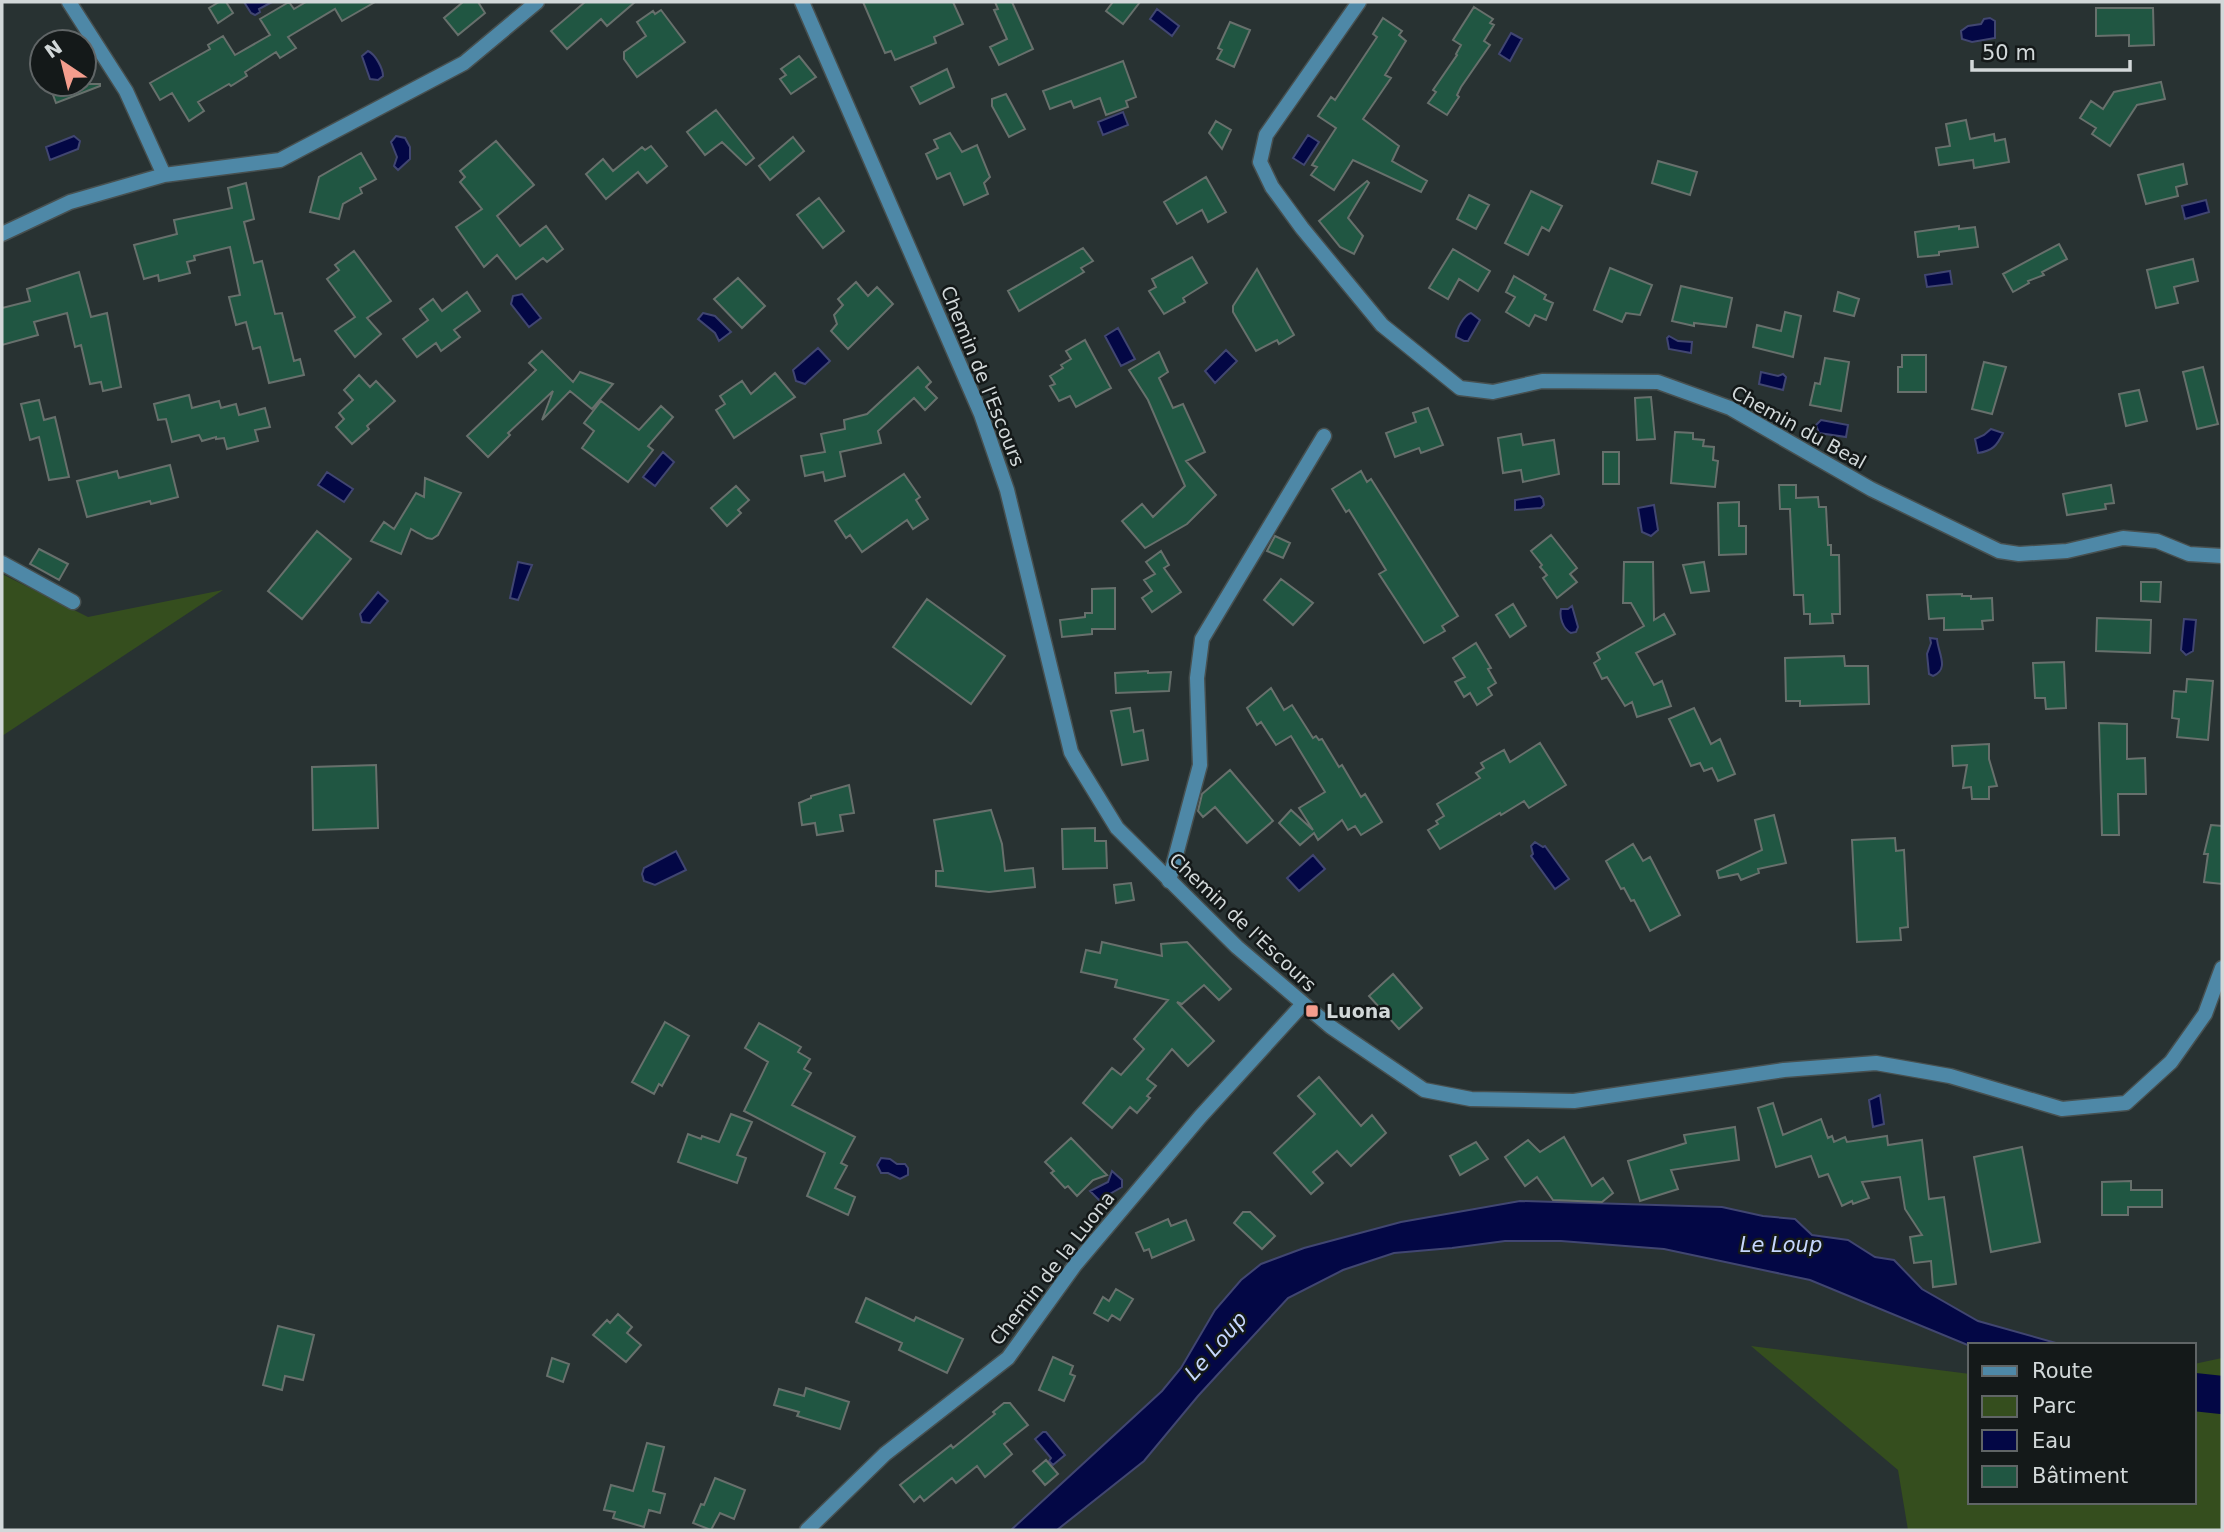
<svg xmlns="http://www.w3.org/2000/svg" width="2224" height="1532" font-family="'DejaVu Sans',sans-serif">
<rect width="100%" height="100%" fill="#283232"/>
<!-- green -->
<path fill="#354e1e" d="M2,574l86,43 135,-27 -221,146z
M1751,1346l219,28v128h224v-138l28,-6v172h-314l-10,-60z"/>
<!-- water -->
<path fill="#030745" stroke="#414671" stroke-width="2" d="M244,2h28l-13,7 1,3 -5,3 -4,-2z
M1157,9l22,17 -7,10 -22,-17z
M1990,18l5,3v17l-23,4 -10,-3 -1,-8 7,-5 13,-2 3,-5z
M1511,33l11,6 -12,22 -11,-7z
M368,51c7,3 15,17 15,25l-5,4 -8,-1 -8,-23z
M1123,112l5,13 -25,10 -5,-13z
M1308,135l11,7 -15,23 -11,-7z
M74,136l6,5 -2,8 -28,11 -4,-13z
M396,136l9,2 5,9v12l-12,11 -4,-4 3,-9 -6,-15z
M2206,200l3,12 -24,7 -3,-13z
M1950,271l2,13 -25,3 -2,-12z
M522,294l19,24 -12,9 -18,-23 2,-8z
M703,313l12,3 16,16 -12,9 -4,-8 -17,-14z
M1471,313l9,7 -12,21h-4l-8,-4c0,-8 8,-22 15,-24z
M1118,328l17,31 -14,7 -16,-30z
M1669,336l9,5 14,1 -1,11 -22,-4 -2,-11z
M818,348l12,13 -25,23 -9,-3 -3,-11z
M1226,350l11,11 -22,22 -10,-12z
M1761,372l17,4 5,-2 3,3 -3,13 -24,-6z
M1821,420l27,5 -2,12 -27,-4 -3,-8z
M1991,429l12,4c-6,13 -11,18 -25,20l-3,-14 9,-4z
M663,452l11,10 -19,24 -12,-9z
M327,472l26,17 -9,13 -26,-17z
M1540,496l3,3 1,6 -3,3 -26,2v-10z
M1654,505l4,25 -7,6 -9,-4 -4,-24z
M518,562l14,3 -14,35 -8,-2z
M378,592l10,9 -18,22 -8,-1 -2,-8z
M1572,606l6,21 -2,5 -5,1c-8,-4 -12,-16 -10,-24h7z
M2184,619l12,1 -3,31 -7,4 -5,-5z
M1930,638l7,1c1,14 13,30 -4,37l-4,-2 -2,-20 4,-11z
M1535,842l8,5 2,-1 24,33 -14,10 -24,-33 2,-2 -2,-8z
M676,851l10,19 -31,15 -11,-4 -2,-7 2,-6z
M1313,855l12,14 -26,22 -12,-13z
M1880,1095l4,29 -11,3 -4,-27z
M881,1158l9,1 7,5h8l3,4v7l-8,4 -12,-6h-7l-4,-8z
M1112,1171l10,9v7l-23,13 -9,-9 18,-9z
M1520,1201l202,6 41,9 32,3 17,16 36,5 27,17 19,3 28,29 56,32 85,24 -93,1 -160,-66 -146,-31 -103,-8h-56l-53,7 -58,5 -51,17 -55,28 -90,98 -54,65 -87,69h-46l151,-139 19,-23 34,-58 26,-30 20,-16 43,-16 97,-26z
M1043,1432h3l19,23 -12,10 -4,-4 2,-3 -16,-19z"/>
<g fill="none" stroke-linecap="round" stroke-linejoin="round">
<!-- river -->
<path stroke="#030745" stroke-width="38" d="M2194,1392l28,3"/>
</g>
<!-- building -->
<path fill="#205642" stroke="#67706c" stroke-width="2" d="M219,2h7l7,11 -15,10 -9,-15z
M289,2l5,7 12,-7h69l-33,19 -7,-12 -47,28 8,11 -16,10 -4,-6 -31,20 2,4 -16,10 -2,-2 -31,18 6,9 -15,10 -17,-28 -12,7 -10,-17 60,-34 -2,-4 15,-9 12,19 35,-20 -10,-16z
M463,2h15l7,11 -27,22 -14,-17z
M585,2h50l-28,24 -6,-7 -34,30 -16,-18z
M863,2h90l10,22 -29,13 2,6 -41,17 -4,-9 -6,2z
M995,2h17l21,47 -34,16 -9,-18 17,-8 -13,-29 4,-1z
M1113,2h27l-17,22 -17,-13z
M1474,7l19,12 -3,4 4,2 -10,16 6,4 -29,42 -4,8 2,2 -12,18 -19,-12 8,-11 -3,-2 24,-35 -1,-1 5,-9 -8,-5z
M2096,8h57l1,37 -25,1v-11l-33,1z
M661,10l24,32 -48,35 -13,-18v-7l22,-16 -9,-14 16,-11 2,3z
M1383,18l19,13 -3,4 7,6 -21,34 6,3 -28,41 36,27 -7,15 35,20 -6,11 -68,-32 -19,30 -23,-15 6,-8 -5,-2 24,-37 -18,-12 13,-19 4,3 42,-63 -4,-3z
M1230,22l20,8 -16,37 -17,-8 5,-9 -4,-2z
M799,56l17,21 -25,17 -11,-15 6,-4 -5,-6z
M1123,61l13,36 -10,4 2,6 -22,8 -6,-17 -26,10 -3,-7 -21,8 -7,-18z
M947,69l7,18 -34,17 -9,-17z
M2161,82l4,17 -28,6 -27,41 -18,-12 4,-6 -16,-10 11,-17 12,8 11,-17z
M49,84h51v2l-44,17z
M1006,94l19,35 -16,8 -17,-31v-7z
M716,110l38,48 -8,7 -24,-23 -17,13 -18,-23z
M1966,120l4,19 24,-5 1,7 10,-2 4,23 -35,6 -1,-8 -34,5 -3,-17 14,-2 -4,-22z
M1216,121l15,9 -9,19 -13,-16z
M950,133l12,19 15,-7 13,32 -6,6 4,11 -24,11 -14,-32 -13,6 -11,-25 12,-6 -4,-8z
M793,137l11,14 -34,29 -11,-14z
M496,141l38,44 -37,31 23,30 26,-20 17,23 -16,13 -4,-4 -27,21 -19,-24 -13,12 -28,-40 26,-18 -22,-27 5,-5 -5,-6z
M651,146l16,20 -20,17 -9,-11 -32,27 -20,-25 17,-15 10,12 29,-24 3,3z
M361,153l15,26 -16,9 2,5 -19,11 -4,15 -29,-7 9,-35z
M1658,161l39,11 -7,23 -38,-12z
M2183,164l4,20 -11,3 2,9 -32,8 -8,-29z
M1206,177l20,35 -18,10 -6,-12 -25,14 -13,-22z
M1367,181l2,2 -21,35 15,18 -9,18 -14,-7 -21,-26z
M246,183l8,36 -10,3 10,41 8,-2 13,53 7,-1 12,48 6,-2 4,16 -35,8 -9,-36 -7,2 -7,-27 -10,3 -7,-28 11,-2 -10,-48 -36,9 1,4 -8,2 3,11 -31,8 -1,-6 -14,4 -10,-34 43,-11 -3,-14 58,-12 -4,-20z
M1531,191l31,15 -13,25 -7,-4 -14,28 -23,-12z
M1469,195l20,10 -13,24 -19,-10z
M819,198l25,33 -21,17 -26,-33z
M1959,226v3l16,-2 3,20 -39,5v3l-21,2 -3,-25z
M2059,244l8,15 -25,13 2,3 -16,6 1,2 -16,9 -10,-18z
M1083,248l10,13 -12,7 3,4 -65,39 -11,-20z
M1453,249l37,22 -12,20 -19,-12 -11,20 -19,-11z
M354,251l37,50 -24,17 14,16 -26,23 -20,-26 20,-14 -28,-38 12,-9 -4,-5z
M1192,257l15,26 -24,15 2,4 -21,12 -15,-23 7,-4 -4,-8z
M2193,259l5,22 -24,6 4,16 -22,5 -9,-38z
M1610,268l42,17 -12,30 -14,-2 -4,9 -28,-12z
M1257,269l37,66 -15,9 -2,-4 -21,11 -23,-39v-6z
M79,272l12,45 16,-4 14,74 -18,4 -2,-9 -11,2 -9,-39 -6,2 -8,-34 -33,9 4,13 -36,10v-37l28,-7 -3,-12z
M1514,276l32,19 -2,4 9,4 -7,17 -11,-5 -6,11 -23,-14 9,-15 -9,-5z
M738,278l27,28 -23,22 -28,-29z
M856,282l12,14 9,-9 16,17 -45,45 -17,-18 6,-7 -3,-9 9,-10 -5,-6z
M1681,286l51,12 -6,29 -32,-4v3l-22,-5z
M467,292l13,19 -26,19 6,7 -19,14 -5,-8 -19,14 -14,-18 25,-19 -8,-11 13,-10 9,12z
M1838,292l21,7 -5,17 -20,-5z
M1785,312l16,4 -8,41 -40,-10 4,-22 24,6z
M1085,340l26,48 -35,19 -6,-11 -11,5 -9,-15 5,-2 -5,-8 13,-8 -2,-3 10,-6 -5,-8z
M542,351l31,31 7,-10 33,12 -21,25 -22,-18 -28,29 11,-29 -45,42 2,2 -22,22 -21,-21 69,-66 -7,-7z
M1159,352l9,20 -9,6 14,30 10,-4 22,48 -19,9 30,34 -29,29 -42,24 -23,-27 20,-17 11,13 32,-31 -37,-86 -19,-30z
M1902,355h24v37h-28v-25h4z
M1825,358l24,4 -8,49 -31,-6 5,-22 5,1z
M1984,362l22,5 -14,47 -20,-5z
M918,367l13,15 -5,5 11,11 -12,12 -11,-12 -36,33 3,12 -41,9 5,24 -20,5 -2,-9 -18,4 -4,-20 24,-4 -4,-18 24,-5 -1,-9 23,-6z
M2203,367l15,57 -21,5 -14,-57z
M775,373l20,24 -61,41 -18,-28 9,-6 -5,-8 22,-15 9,13z
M359,375l11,12 6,-6 19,20 -28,25 2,3 -17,15 -16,-17 8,-8 -5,-6 14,-13 -9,-10z
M2139,390l8,31 -21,5 -7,-32z
M189,395l3,13 27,-7 2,7 15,-4 3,11 26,-7 5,19 -15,3 3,11 -31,8 -3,-11 -8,1v-2l-14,4 -3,-6 -27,7 -6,-23 -8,1 -4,-16z
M1651,397l4,42 -18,1 -2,-42z
M39,400l5,20 11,-3 14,60 -20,3 -10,-43 -9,3 -9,-36z
M601,401l38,29 22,-24 12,11 -25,29 5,4 -25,32 -46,-34 12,-17 -10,-8z
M1428,408l15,37 -22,8 -2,-5 -24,9 -9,-24 30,-11 -3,-9z
M1675,432l18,1v6l11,1 -1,6 11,1 -1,13 5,1 -3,26 -44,-4z
M1521,434l2,11 31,-5 5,34 -36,8 -2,-12 -18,3 -5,-35z
M1603,452h16v32h-16z
M170,465l8,32 -27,7 -1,-3 -63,16 -10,-36 40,-10 2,7z
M1361,471l6,11 4,-3 87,137 -16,10 3,5 -21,12 -45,-69 7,-4 -37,-60 -3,2 -14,-23z
M904,474l16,23 -4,3 12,19 -15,10 -6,-9 -45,32 -12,-17 -4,3 -11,-17z
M425,478l36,15 -23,42 -6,4 -5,-1 -16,-9 -10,25 -30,-13 13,-19 10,7 22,-36 8,4z
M1779,485h17v13l22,-1 1,10h7l2,38h3v10h8l1,59h-8l1,9 -23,1v-10h-6l-1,-19h-9l-4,-86h-10z
M2111,485l3,18 -9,1 1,5 -39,6 -4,-21z
M736,486l13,14 -11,10 3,3 -14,13 -16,-18z
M1739,502v24h7v28l-27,1 -1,-52z
M317,531l34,28 -49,60 -34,-28z
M1551,535l26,33 -7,6 7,8 -20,16 -14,-20 4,-3 -7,-8 2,-2 -11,-14z
M1275,536l15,7 -7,15 -16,-7z
M39,549l29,15 -9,16 -29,-16z
M1161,551l8,14 -5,3 17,24 -29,20 -10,-14 10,-7 -8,-11 11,-6 -9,-12z
M1624,562h29l1,58 10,-6 11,20 -39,19 18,32 8,-4 9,25 -34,11 -5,-15 -7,4 -18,-29 -5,2 -8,-16 6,-4 -3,-6 47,-27 -13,-23h-8z
M1704,562l5,29 -18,2 -8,-28z
M1281,579l32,24 -20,22 -29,-25z
M2141,582h20l-1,20 -19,-1z
M1115,588v41h-23v5l-30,3 -2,-17 25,-3v-4h7v-24z
M1962,594v2h9v3l21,-1 1,22 -11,1 1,8 -39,1v-12l-15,1 -2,-24z
M927,599l78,57 -34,48 -78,-57z
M1513,604l13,22 -16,11 -14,-22z
M2097,618l54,2 -1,33 -54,-2z
M1476,643l15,25 -3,1 8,14 -8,5 4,7 -15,10 -7,-12 -6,4 -9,-15 10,-5 -12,-19z
M1844,656l1,10h23l1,38 -69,2v-5h-14l-1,-43z
M2064,662l2,46 -20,1 -1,-11h-10l-2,-35z
M1148,671v2l23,-1 -2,19 -53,2 -1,-20z
M2187,679l26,2 -5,59 -31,-3 2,-18 -7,-1 2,-27 12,1z
M1271,688l13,22 8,-5 21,33 3,-2 3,4 3,-1 17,28 3,-2 19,32 4,-3 17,28 -21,13 -6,-9 -7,4 -6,-10 -24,20 -4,-7 -14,12 -21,-22 12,-13 22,20 -14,-22 26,-16 -34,-56 -15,9 -15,-23 -4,3 -10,-17z
M1130,708l4,24 9,-2 5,30 -26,5 -11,-54z
M1694,708l17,36 9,-5 15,35 -17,7 -6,-13 -8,3 -4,-8 -9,3 -22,-47z
M2099,723l28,1v35l18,-1 1,36h-28l1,41h-17z
M1540,743l26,42 -37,23 -5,-7 -23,14 -1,-2 -60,36 -12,-19 10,-6 -2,-3 8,-5 -7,-12 43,-26 -4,-5 8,-5 -3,-5 23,-13 6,12z
M1989,744v15l8,27 -8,1v12h-17l-1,-12 -8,1 4,-23 -14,1 -1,-20z
M376,765l2,63 -65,2 -1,-63z
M1230,770l43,51 -26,22 -32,-36 -12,10 -5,-6 4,-17z
M849,785l5,28 -14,2 3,16 -26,4 -2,-12 -13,2 -3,-22 12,-5v-2z
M991,810l11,34 3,27 28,-3 2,19 -46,5 -53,-6v-15h7l-9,-51z
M1774,815l12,48 -28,6 1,4 -18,7 -3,-6 -19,4 -2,-7 45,-21 -7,-30z
M2211,825l11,1v58l-18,-2 4,-28h-4z
M1095,828v13h11l1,27 -44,1 -1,-40z
M1895,838l1,13 8,-1 4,77 -8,1 1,12 -44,2 -5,-102z
M1633,844l10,17 7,-4 30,58 -30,16 -16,-31 -3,1 -7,-13 -3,1 -15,-28z
M1131,883l3,17 -18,3 -2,-18z
M1102,942l60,14 -1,-12 26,-2 44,47 -12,11 -15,-15 -22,19 -5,-2 37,39 -26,25 -16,-17 -25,30 9,7 -9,10 3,2 -13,15 -7,-6 -18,21 -29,-25 29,-35 9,7 23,-26 -10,-10 34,-39 -53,-13 2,-7 -36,-8 5,-22 14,3z
M1393,974l29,34 -23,21 -30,-33z
M665,1022l24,14 -27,50 -3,-2 -5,10 -22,-12z
M759,1023l42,24 -3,5 12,7 -6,10 7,4 -19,32 63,32 -14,26 6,3 -12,22 20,9 -7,18 -41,-19 18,-43 -81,-42 24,-49 -23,-14z
M1319,1077l42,49 11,-11 14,18 -35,33 -14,-15 -24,21 10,11 -12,11 -37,-41 41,-39 -17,-18z
M1773,1103l10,32 38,-16 7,19 4,-2 2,6 11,-5 2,5 40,-6 1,9 34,-5 7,59 15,-2 12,87 -23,3 -2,-26 -17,2 -4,-26 12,-2 -17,-26 -5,-32 -38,5 7,16 -16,6 -1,-3 -10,5 -14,-32 -9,3 -8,-21 -35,11 -18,-59z
M731,1114l21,8 -15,33 9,3 -9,25 -59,-21 10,-28 13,5 1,-3 17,6z
M1735,1127l4,33 -68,10 7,19 -38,12 -12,-40 58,-18 -2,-8z
M1564,1137l28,49 11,-8 10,15 -11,9 -49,-2 -16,-23 -12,9 -20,-29 23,-17 12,12z
M1071,1138l36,37 -14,5 -16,16 -9,-10 -3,2 -14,-15 3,-2 -9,-9z
M1476,1142l12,17 -28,16 -10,-19z
M2022,1147l18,95 -49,10 -17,-95z
M2131,1181v9h31v17h-34v8h-26v-33z
M1243,1212h7l25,24 -13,13 -28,-26z
M1168,1219l3,7 15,-6 8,20 -42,18 -3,-9 -5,2 -8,-18z
M1116,1289l17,10 -13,21 -8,-5 -4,6 -14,-8 9,-16 6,4z
M866,1298l48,23 2,-4 47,22 -16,34 -48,-23 3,-7 -46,-21z
M618,1314l14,13 -5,6 14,12 -15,17 -33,-27 14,-15 3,3z
M278,1326l36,9 -11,45 -18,-4 -3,14 -19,-5z
M1053,1357l20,9 -3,8 5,2 -11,25 -25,-11z
M552,1358l17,6 -6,18 -16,-6z
M806,1388l43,14 -9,27 -43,-13 2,-4 -25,-7 5,-16 25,7z
M1004,1403h6l18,22 -24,19 8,10 -27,23 -8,-11 -21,17 -4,-5 -28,23 -4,-5 -6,6 -14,-17 51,-40 2,3 42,-34 -2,-2z
M647,1443l17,4 -11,44 12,3 -5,19 -11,-3 -5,17 -31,-9 2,-6 -11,-2 7,-25 22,6z
M1046,1460l12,14 -13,11 -12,-14z
M715,1478l30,12 -11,29 -14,-6 -9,17 -18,-7 8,-19 3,1z"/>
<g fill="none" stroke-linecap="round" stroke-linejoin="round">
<defs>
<path id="minor" d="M69,2l57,89 38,84
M1359,2l-93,133 -6,27 12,25 30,41 80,97 78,63 33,4 49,-11 116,1 72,26 141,81 128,62 20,3 48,-3 56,-13 34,3 32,13 33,2
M2,234l68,-32 94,-27 116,-15 184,-97 73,-61
M2,563l71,39
M1169,881l31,-116 -3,-87 5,-39 122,-203
M807,1530l78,-76 123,-96 67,-93 125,-148 103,-113"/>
<path id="tertiary" d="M802,2l179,412 26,76 64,262 5,9 41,67 120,119 75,64 19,16 93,63 47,9 103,2 210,-31 92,-7 74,13 112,33 64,-6 45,-41 34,-48 17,-46"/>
</defs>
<!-- minor casing -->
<use href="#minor" stroke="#475050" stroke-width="17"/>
<!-- tertiary casing -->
<use href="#tertiary" stroke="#475050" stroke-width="17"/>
<!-- minor -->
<use href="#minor" stroke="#4e88a7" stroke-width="14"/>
<!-- tertiary -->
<use href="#tertiary" stroke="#4e88a7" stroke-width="14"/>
</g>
<!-- markers -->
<rect fill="#f49d8d" stroke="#141919" stroke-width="2.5" x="1305" y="1004" width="14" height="14" rx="3.5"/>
<g text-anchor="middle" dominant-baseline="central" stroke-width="5" stroke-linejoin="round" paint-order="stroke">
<!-- street labels -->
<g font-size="19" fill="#d2d8d9" stroke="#141919">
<text transform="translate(983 376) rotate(68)">Chemin de l'Escours</text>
<text transform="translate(1799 427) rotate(29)">Chemin du Beal</text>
<text transform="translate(1243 922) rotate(43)">Chemin de l'Escours</text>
<text transform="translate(1052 1268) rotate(-52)">Chemin de la Luona</text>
</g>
<!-- poi labels -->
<g font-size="19" font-weight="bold" fill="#d2d8d9" stroke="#141919" text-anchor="start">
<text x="1326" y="1011">Luona</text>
</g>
<!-- water labels -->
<g font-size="21" font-style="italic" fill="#c6d7fd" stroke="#141919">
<text x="1781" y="1245">Le Loup</text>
<text transform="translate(1216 1346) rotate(-49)">Le Loup</text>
</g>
</g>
<!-- border -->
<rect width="2224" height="1532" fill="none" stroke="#d2d8d9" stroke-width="7"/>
<!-- legend -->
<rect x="1968" y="1343" width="228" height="161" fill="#141919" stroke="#606566" stroke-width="2"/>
<rect x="1982" y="1366" width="35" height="10" fill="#4e88a7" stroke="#606566" stroke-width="2"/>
<text x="2032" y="1378" font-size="21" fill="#d2d8d9">Route</text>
<rect x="1982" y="1396" width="35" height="21" fill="#354e1e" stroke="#606566" stroke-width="2"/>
<text x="2032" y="1413" font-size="21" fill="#d2d8d9">Parc</text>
<rect x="1982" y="1430" width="35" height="21" fill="#030745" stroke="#606566" stroke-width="2"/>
<text x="2032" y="1448" font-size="21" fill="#d2d8d9">Eau</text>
<rect x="1982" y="1466" width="35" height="21" fill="#205642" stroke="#606566" stroke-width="2"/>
<text x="2032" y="1483" font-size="21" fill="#d2d8d9">Bâtiment</text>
<!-- north arrow -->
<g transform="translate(63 63) rotate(325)"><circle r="33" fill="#141919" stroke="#606566" stroke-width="2"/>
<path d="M0-5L12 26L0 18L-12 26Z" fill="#f49d8d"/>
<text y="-10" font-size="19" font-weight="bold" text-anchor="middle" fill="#d2d8d9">N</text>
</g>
<!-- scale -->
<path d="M1972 60v10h158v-10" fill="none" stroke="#d2d8d9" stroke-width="3.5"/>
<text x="1982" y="60" font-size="21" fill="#d2d8d9" stroke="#141919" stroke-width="5" paint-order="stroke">50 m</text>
</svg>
